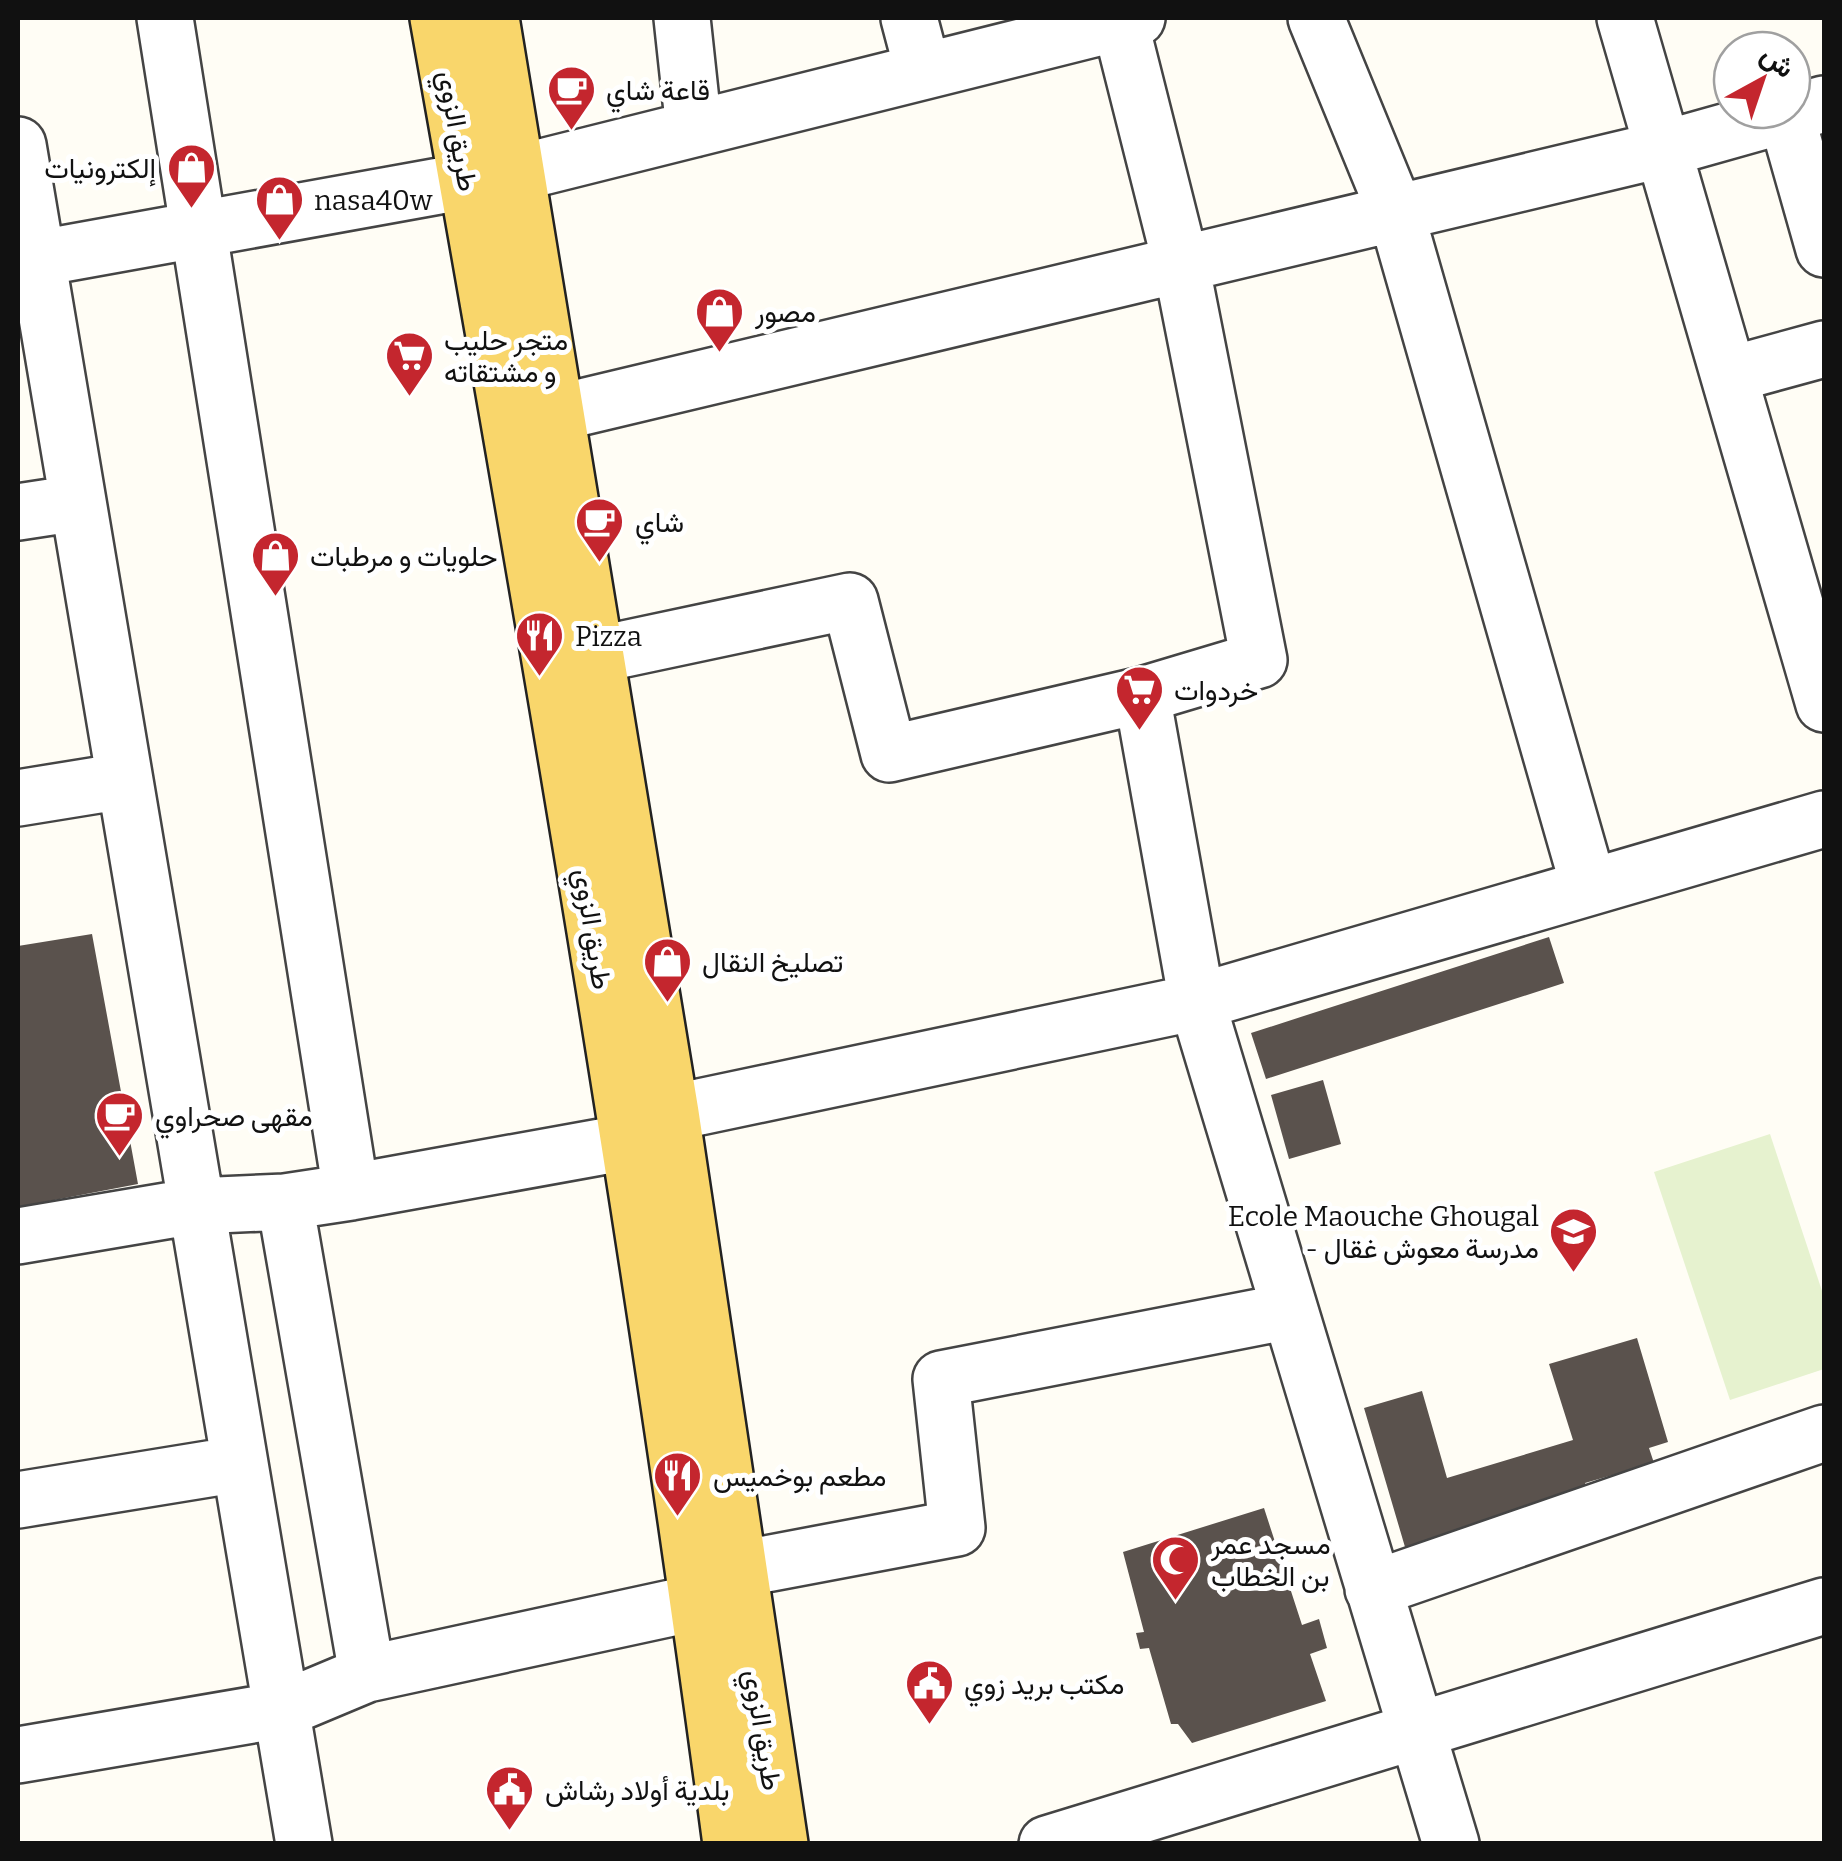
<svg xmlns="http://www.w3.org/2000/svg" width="1842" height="1861" font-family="Bitter,Vazirmatn,serif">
<rect width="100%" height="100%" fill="#fffdf5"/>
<!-- pitch -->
<path fill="#e6f2cf" d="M1770,1134l54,163v72l-94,31 -76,-228z"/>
<!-- building -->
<path fill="#5a524d" d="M92,934l46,250 -120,23v-261z
M1549,937l15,46 -298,96 -15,-46z
M1323,1080l18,64 -52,15 -18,-64z
M1637,1338l31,104 -19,6 5,15 -69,20 3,8 -183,56 -41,-139 58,-17 25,87 126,-38 -24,-76z
M1264,1508l38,117 17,-6 8,29 -17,6 16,47 -134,42 -14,-19h-7l-22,-76 -9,1 -4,-16 8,-1 -21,-80z"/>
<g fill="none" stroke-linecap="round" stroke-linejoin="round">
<defs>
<path id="minor" d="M165,18l186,1174
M682,18l12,111
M909,18l14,53
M1316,18l80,195 193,674
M1625,18l199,686
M1786,115l38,134
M18,145l286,1699
M518,173l619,-155
M18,262l449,-81
M1729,375l95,-26
M557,413l1107,-264 160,-45
M18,512l59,-9
M596,655l254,-54 39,153 253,-59 117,-35 -78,-396 -61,-242
M1142,695l55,307 254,842
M18,798l105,-17
M285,1202l82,472
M18,1236l177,-30 90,-4 66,-10 277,-50 43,-29 526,-111 627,-183
M18,1500l221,-36
M739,1569l218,-41 -16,-149 349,-68
M1373,1589l451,-156
M18,1755l263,-45 86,-36 332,-72
M1047,1844l777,-238"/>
<path id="major" d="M438,18c108,606 212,1214 293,1826
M491,18l180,1095 109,731"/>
</defs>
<!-- minor casing -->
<use href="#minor" stroke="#444" stroke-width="60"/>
<!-- major casing -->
<use href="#major" stroke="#222" stroke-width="60"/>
<!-- minor -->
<use href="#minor" stroke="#fff" stroke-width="55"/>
<!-- major -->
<use href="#major" stroke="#f9d66b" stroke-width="55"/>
</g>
<!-- icons -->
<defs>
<symbol id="cafe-pin" viewBox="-11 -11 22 30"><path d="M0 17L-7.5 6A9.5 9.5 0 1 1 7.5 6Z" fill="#c4262e" stroke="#fff"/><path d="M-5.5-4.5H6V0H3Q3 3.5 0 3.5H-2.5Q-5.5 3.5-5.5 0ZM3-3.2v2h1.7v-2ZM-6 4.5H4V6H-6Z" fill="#fff"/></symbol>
<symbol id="shop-pin" viewBox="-11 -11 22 30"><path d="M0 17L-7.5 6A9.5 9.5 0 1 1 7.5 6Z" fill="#c4262e" stroke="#fff"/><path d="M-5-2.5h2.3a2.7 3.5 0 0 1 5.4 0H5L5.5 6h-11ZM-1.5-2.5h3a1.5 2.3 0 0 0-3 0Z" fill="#fff"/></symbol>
<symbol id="supermarket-pin" viewBox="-11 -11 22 30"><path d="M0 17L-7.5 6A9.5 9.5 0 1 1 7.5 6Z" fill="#c4262e" stroke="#fff"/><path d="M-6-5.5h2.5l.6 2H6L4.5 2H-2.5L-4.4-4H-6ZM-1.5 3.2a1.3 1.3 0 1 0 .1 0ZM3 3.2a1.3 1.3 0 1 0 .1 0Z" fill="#fff"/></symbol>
<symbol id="restaurant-pin" viewBox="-11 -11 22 30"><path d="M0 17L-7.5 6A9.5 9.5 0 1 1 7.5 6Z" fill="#c4262e" stroke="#fff"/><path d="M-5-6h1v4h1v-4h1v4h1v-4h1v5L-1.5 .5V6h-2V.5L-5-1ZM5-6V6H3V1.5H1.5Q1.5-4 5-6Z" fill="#fff"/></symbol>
<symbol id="school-pin" viewBox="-11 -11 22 30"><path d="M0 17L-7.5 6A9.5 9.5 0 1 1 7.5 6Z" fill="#c4262e" stroke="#fff"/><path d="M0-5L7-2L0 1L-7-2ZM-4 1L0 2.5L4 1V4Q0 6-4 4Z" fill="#fff"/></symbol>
<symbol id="mosque-pin" viewBox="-11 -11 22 30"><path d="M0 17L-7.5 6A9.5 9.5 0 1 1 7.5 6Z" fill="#c4262e" stroke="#fff"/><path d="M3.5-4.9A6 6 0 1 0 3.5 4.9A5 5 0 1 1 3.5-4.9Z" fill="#fff"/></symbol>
<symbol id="civic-pin" viewBox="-11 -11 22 30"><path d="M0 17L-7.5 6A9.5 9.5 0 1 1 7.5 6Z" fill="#c4262e" stroke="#fff"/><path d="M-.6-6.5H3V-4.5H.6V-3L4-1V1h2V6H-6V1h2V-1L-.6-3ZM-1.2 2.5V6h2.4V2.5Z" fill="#fff"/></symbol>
</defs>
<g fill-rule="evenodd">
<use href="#cafe-pin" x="544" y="62" width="55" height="75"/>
<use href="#shop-pin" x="164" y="140" width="55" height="75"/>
<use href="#shop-pin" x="252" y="172" width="55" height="75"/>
<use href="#shop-pin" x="692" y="284" width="55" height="75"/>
<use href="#supermarket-pin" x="382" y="328" width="55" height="75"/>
<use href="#cafe-pin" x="572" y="494" width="55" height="75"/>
<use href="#shop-pin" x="248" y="528" width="55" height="75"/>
<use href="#restaurant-pin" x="512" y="608" width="55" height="75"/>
<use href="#supermarket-pin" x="1112" y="662" width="55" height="75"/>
<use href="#shop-pin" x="640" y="934" width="55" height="75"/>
<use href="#cafe-pin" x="92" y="1088" width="55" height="75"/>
<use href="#school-pin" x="1546" y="1204" width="55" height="75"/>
<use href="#restaurant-pin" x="650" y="1448" width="55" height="75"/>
<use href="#mosque-pin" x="1148" y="1532" width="55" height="75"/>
<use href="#civic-pin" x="902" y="1656" width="55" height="75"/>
<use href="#civic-pin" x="482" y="1762" width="55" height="75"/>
</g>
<g text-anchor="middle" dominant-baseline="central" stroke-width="10" stroke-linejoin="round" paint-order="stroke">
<!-- poi labels -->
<g font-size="28" fill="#111" stroke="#fff" text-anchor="start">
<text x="606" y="90">قاعة شاي</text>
<text x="156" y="168" text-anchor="end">إلكترونيات</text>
<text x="314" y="200">nasa40w</text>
<text x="755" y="312">مصور</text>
<text x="444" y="340">متجر حليب<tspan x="444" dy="32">و مشتقاته</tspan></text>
<text x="635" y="522">شاي</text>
<text x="310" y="556">حلويات و مرطبات</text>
<text x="575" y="636">Pizza</text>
<text x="1174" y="690">خردوات</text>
<text x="702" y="962">تصليخ النقال</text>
<text x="155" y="1116">مقهى صحراوي</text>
<text x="1539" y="1216" text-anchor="end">Ecole Maouche Ghougal<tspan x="1539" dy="32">- مدرسة معوش غقال</tspan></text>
<text x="713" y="1476">مطعم بوخميس</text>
<text x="1211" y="1544">مسجد عمر<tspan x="1211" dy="32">بن الخطاب</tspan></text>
<text x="964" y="1684">مكتب بريد زوي</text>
<text x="545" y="1790">بلدية أولاد رشاش</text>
</g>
<!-- street labels -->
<g font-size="28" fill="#111" stroke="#fff">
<text transform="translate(458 131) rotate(80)">طريق الزوي</text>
<text transform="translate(593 929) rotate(81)">طريق الزوي</text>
<text transform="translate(763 1730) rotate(81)">طريق الزوي</text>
</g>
</g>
<!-- border -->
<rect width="1842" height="1861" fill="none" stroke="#111111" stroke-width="40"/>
<!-- north arrow -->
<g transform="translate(1762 80) rotate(40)"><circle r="48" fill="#ffffff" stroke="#a0a0a0" stroke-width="2.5"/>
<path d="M0-8L18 38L0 25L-18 38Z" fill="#c4262e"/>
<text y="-15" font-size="28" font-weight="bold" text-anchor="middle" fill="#111111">ش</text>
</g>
</svg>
